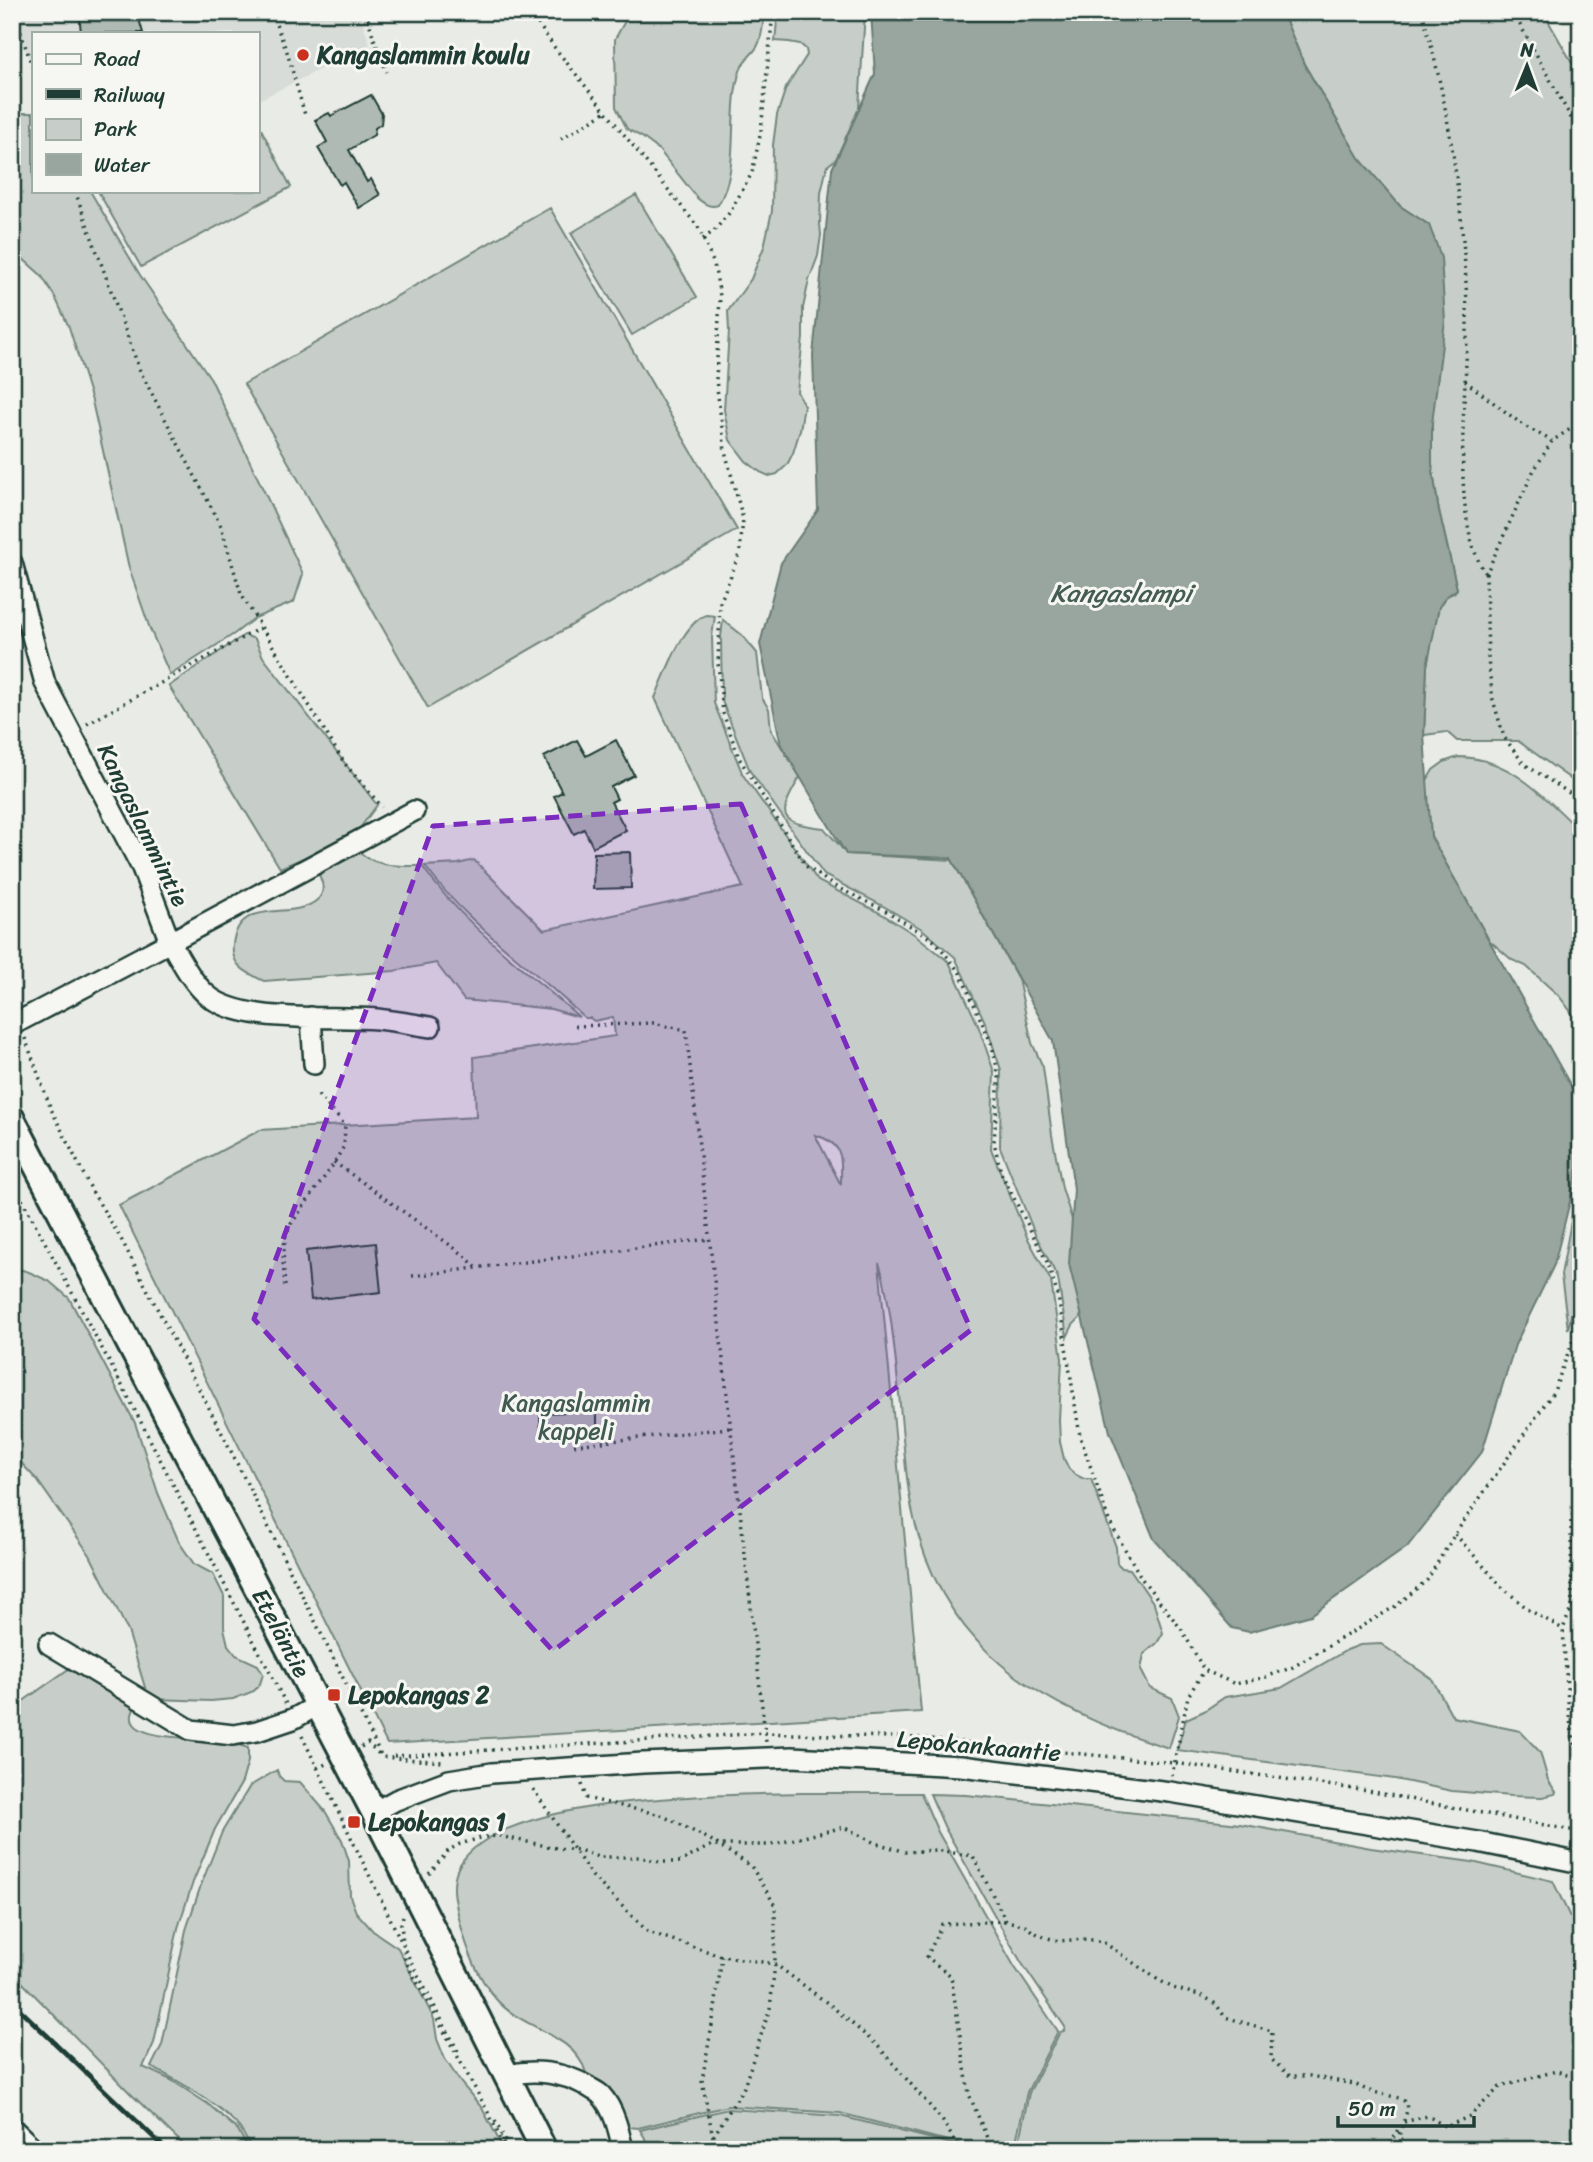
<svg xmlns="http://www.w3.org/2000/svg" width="1593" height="2162" font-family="Sriracha,sans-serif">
<rect width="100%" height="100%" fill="#e9ebe7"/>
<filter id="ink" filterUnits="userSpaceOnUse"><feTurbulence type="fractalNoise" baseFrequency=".0143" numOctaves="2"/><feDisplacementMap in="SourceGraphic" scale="14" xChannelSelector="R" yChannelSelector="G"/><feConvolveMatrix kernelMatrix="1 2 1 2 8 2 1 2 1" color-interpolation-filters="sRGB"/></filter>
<g filter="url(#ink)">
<!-- built -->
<path fill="#d8dcd8" d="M12,12h347l11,32 -113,57v-68h-224v33l-21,-42z"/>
<!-- green -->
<path fill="#c7cec9" stroke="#73867e" stroke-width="2" fill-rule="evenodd" d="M630,12h134c-1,10 -1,23 -6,33 -4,9 -13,12 -18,26 -14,43 2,94 -22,134 -8,3 -13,-1 -20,-6l-39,-49 -17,-13 -15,-8 -11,-22 -1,-68z
M778,12h87l-6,96 -23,51 -9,7 -6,27 -1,31 1,11 -3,21 -9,24 -6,28v30l-6,54 7,13 -4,25 -7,23 -6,12 -10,9 -8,2 -9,-4 -14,-11 -16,-21 -6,-30 5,-79 -1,-20 23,-32 13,-32 8,-36 1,-66 4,-30 9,-27 21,-33 -1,-6 -6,-5 -11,-2 -14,-1z
M1282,12h261l38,66v713l-5,-8 -58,-42h-61l-10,-9 -23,3 3,-69 11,-59 8,-11 8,-3 3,-4 -19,-83 -6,-42 -3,-239 -29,-19 -41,-48 -55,-94z
M23,113h10v78h57l50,84 71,104 92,195 -9,28 -39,16 -21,16 -64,41 -20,-46 -21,-61 -37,-167 -23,-74 -14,-30 -14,-22 -29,-26v-132z
M261,129l30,58 -150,80 -43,-76h159v-60z
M636,195l61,102 -65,38 -61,-102z
M550,208l187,322 -309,178 -184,-324z
M706,615l9,1 -3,21 2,66 29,72 75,106 64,33 35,22 32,26 29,63 16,47 -3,77 36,88 24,44 11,78 -3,61 1,22 4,17 5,10 7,6 8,4h7l25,68 1,16 5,5 8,1 24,35 9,29 -6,10 -13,11 -3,16 9,18 22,10 7,18 -10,32c-141,-42 -244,-113 -262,-270 -6,-54 -9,-109 -17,-164 -3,-17 -5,-35 -11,-51l42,449 -534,32 -268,-539 141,-75 216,-13 -2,-60 141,-21 -2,-19 -19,4 -4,-3h-5c-17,-15 -34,-31 -52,-46 -39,-33 -78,-64 -108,-106l33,-2 16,-4 70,70 199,-43 -88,-189c10,-23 27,-74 51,-83zM815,1135c30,9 26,22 26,50z
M723,620l19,15 15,18 5,45 7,11 2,21 29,47c-22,38 -24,46 24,51 8,10 15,15 22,26l106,6 66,119 14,64 11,24 9,68 10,53 32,101 -15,30 -6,6 -6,12 -9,-59 -23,-44 -35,-87 1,-77 -16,-48 -30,-65 -33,-28 -37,-22 -61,-32 -35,-49 -39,-55 -28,-70 -1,-64z
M244,635l11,4 8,18 114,148 -17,23 -52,28 -28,12 -111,-182z
M1458,757c52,0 88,41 123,75v200l-6,-9 -1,-7 -15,-20 -33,-30 -14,-6 -23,-20 -58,-103 -5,-55 7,-12 11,-8z
M357,848c13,20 44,18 65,18 42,60 103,103 157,151l-28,-8 -87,-9 -28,-37 -42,8 -130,10c-17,-8 -34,-15 -31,-37 6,-49 59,-22 84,-44 10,-9 5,-19 0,-30z
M1581,1168v107l-13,54 -7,-54z
M12,1267l17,5 20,9 20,17 66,125 23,70 21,49 15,22 19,10 11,22v32l4,17 8,10 22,10 5,9 -3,10 -6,7 -21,8 -22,2 -56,-2 -8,-5 -19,-63 -38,-76 -53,-75 -25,-27z
M1381,1644l51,35 21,38 67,14 20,21 8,28 8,12 -1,2 -13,3 -31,-1 -59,-5 -57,-12 -218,-29 9,-31 18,-8 21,-14 56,-9 66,-38 13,-5z
M70,1668l66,38c-25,37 68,31 85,34 9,2 18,5 27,8v13l-6,21 -27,47 -22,53 -15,46 -24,115 -11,24 28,13 37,24 30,26 11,20h-60l-58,-56 -119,-122v-263z
M277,1770l2,6 5,5 16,1 25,29 17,29 7,21 1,35 6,16 17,19 25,17 36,71 3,20 8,20 16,24 21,25 22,42h-252c-4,-7 -7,-14 -11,-20 -16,-23 -64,-50 -90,-63l11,-22 24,-115 15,-45 21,-53 28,-46z
M801,1793h120l17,39 76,134 44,65 -31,61 -13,58h-25l-53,-12 -96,-25 -112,-7 -90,22 -9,-1c-5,-9 -8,-21 -14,-29 -6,-8 -18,-12 -25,-19 -4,-4 -5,-9 -7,-14 -6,-11 -15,-20 -26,-26 -21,-14 -44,-20 -61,-40 -20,-23 -30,-52 -37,-81 -4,-17 -9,-36 0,-52 40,-72 267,-71 342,-73z
M930,1794l36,1 274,29 131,24 101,14 81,19 17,36 11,1v232h-564l12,-57 31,-61 4,-1 1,-4 -44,-65 -76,-134z
M728,2109l112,7 136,34h-329l-2,-12 -5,-8z"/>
<!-- water -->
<path fill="#99a6a0" stroke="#687c75" stroke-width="2" d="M871,12h411l22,52 55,94 41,48 29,19 8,21 4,12 4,63 -13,102v41l6,42 19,83 -11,8 -7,10 -12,59 -3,69 7,102 150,267v53l-27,108 -39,80 -33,107 -75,95 -96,68 -62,17 -17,-4 -78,-89 -44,-107 -41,-168 5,-75 -21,-148 -102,-183 -105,-4 -65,-109 -21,-101 21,-81 37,-53 -5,-155 19,-186 43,-95z"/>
<!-- building -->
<path fill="#b0bab5" stroke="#1f3d34" stroke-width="2" d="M79,12h58l6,21h-62z
M371,95l11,19 -1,10 -6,4 -1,7 -25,15 18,32 4,-3 9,16 -21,13 -15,-26 -4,3 -22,-37 9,-6 -12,-22 14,-7 2,3z
M577,740l9,16 30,-16 18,35 -23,12 6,12 -6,3 15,28 -33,17 -9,-18 -10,5 -20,-38 8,-4 -18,-35z
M630,852l1,36 -38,1 1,-36z
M376,1243l5,49 -70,8 -5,-49z
M597,1411v20l-56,2 -1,-20z"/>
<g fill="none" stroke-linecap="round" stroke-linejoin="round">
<defs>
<path id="minor" d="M12,563l33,120 97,185 28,74 -158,83
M414,811l-244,131c11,18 21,39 37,53 35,30 124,20 170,24 18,2 36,5 53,8
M311,1017l3,47
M49,1644l142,86 42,5 24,-4 36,-12 25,-14
M374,1812l22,-12 53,-20 43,-7 151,-10 149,-6 169,9 209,26 308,50 103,21
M508,2075c26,-6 55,-3 79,11 4,3 10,5 14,9 13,14 18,36 22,55
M12,2128l23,22"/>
<path id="tertiary" d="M12,1119l362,693 170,338"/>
</defs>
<!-- minor casing -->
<use href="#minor" stroke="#1f3d34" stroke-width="24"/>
<!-- tertiary casing -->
<use href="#tertiary" stroke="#1f3d34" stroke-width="30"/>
<!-- path -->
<path stroke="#1f3d34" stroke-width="3.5" stroke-dasharray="2 5" stroke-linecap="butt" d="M14,12l19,57
M271,12l16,40 18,63
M366,12l8,27 13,33
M530,12l25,36 143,179 16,37 6,32 -4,84 9,71 18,68 -3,33 -20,51 -2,60 5,50 16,45 67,108 28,20 54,26 48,30 24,31 32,72 7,32 -5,65 7,31 46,89 11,34 22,140 29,85 33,58 40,51 22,40 31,14 28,-6 30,-11 103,-61 31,-26 28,-46 99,-143 20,-54 7,-47
M1422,12c23,79 36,160 42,241 2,23 3,47 3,70 1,66 -19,196 19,251
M1513,12l68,124
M561,139l44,-27
M75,191l65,180 81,155 20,68 104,170 37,43
M703,239l11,-8 16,-19 22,-39 9,-42 12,-119
M1465,381l58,44 29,16
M1581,422l-29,19 -19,31 -47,102 2,86 5,40 11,37 20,27 50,32 7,20
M87,724l173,-96
M575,1026l78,-3 33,7 80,712
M25,1038l26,71 42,84 27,44 106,204 156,316 61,5
M334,1162l130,93 12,12
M12,1181l114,212 160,311
M412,1276l297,-37
M285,1286l-2,-24 2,-24 6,-14 40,-56 13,-22 1,-21 -28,-31
M574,1445l156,-17
M1581,1504l-7,5 -3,12 1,85 -9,23 6,87 6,28 6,14
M1455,1534l47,53 27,23 34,19
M302,1736l100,207
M361,1747l7,-4 12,12
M394,1756l370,-23 157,5 253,25 194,28 213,41
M317,1768l9,-4
M1172,1776l16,-80 16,-25
M582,1784l4,14 75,17 48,24 42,27 24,39v59l-5,44 -26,79 -31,50 9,13
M533,1789l59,87 56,56 74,24 53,8 59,44 43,37 65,75 18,30
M429,1874l20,-24 11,-6 24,-7 15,-1 57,12 23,2 19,7h42l20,5h20l32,-17h59l73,-18 29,15 33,10 29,-2 38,6 33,65 19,4 7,6 12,6 15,4 28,-2 16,3 54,37 16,9 30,8 13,8 9,13 47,14 -1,28 19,17h20l44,8 15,7 30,7 7,4 1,9 -8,25 6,14
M403,1916l-2,8 4,36 84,154 17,36
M405,1950l55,105
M495,2121l15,29
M1404,2122l24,-6 18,11 24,-11 30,-29 56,-16 25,7
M708,2150l5,-13 -11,-57 13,-71 7,-53
M992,2150l-23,-56 -18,-118 -24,-19 15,-33 63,-3
M1386,2150l13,-22"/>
<!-- minor -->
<use href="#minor" stroke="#f6f6f2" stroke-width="19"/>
<!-- tertiary -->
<use href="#tertiary" stroke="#f6f6f2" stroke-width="24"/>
<!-- rail -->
<path stroke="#1f3d34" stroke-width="5" d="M12,2002l155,148"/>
</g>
</g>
<!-- marked area -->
<path fill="#7b2cbf" fill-opacity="0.2" stroke="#7b2cbf" stroke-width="5" stroke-dasharray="14 9" stroke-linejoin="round" d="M741,804l230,526 -418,321 -299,-332 179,-493z"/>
<!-- markers -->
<g fill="#c8321e" stroke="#f6f6f2" stroke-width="2.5">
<circle cx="303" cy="55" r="7"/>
<rect x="327" y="1688" width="14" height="14" rx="3.5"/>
<rect x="347" y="1815" width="14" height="14" rx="3.5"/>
</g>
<g text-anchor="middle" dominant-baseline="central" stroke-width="6" stroke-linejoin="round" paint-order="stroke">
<!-- poi labels -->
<g font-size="24" font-weight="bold" fill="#1f3d34" stroke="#f6f6f2" text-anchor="start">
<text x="317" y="55">Kangaslammin koulu</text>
<text x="348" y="1695">Lepokangas 2</text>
<text x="368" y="1822">Lepokangas 1</text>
</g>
<!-- street labels -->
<g font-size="24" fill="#1f3d34" stroke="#f6f6f2">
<text transform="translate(143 825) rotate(64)">Kangaslammintie</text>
<text transform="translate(281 1633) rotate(62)">Eteläntie</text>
<text transform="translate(979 1746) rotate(5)">Lepokankaantie</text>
</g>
<!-- park labels -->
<g font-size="24" fill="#415a52" stroke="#f6f6f2">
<text x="576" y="1403">Kangaslammin<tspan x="576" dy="28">kappeli</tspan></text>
</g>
<!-- water labels -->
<g font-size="26" font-style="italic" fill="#445c54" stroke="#f6f6f2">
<text x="1121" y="593">Kangaslampi</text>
</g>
</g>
<!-- margin -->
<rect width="1593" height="2162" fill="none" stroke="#f6f6f2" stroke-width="42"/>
<rect x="21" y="21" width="1551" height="2120" fill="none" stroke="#1f3d34" stroke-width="2.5" filter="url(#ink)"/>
<!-- legend -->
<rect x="32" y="32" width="228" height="161" fill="#f6f6f2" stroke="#a0aca6" stroke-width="2"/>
<rect x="46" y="54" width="35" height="10" fill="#f6f6f2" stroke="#a0aca6" stroke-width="2"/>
<text x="94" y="66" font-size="21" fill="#1f3d34">Road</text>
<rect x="46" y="89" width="35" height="10" fill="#1f3d34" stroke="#a0aca6" stroke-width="2"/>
<text x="94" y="102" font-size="21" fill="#1f3d34">Railway</text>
<rect x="46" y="119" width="35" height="21" fill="#c7cec9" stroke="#a0aca6" stroke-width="2"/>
<text x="94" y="136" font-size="21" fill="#1f3d34">Park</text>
<rect x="46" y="154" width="35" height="21" fill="#99a6a0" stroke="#a0aca6" stroke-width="2"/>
<text x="94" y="172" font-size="21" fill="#1f3d34">Water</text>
<!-- north arrow -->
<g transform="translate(1527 66) rotate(1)" stroke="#f6f6f2" stroke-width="5" paint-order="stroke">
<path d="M0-5L12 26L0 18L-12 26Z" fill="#1f3d34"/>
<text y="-10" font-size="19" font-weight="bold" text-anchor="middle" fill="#1f3d34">N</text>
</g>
<!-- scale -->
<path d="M1338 2116v10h136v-10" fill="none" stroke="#1f3d34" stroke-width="3.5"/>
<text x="1348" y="2116" font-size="21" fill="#1f3d34" stroke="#f6f6f2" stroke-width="5" paint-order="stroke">50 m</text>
</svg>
